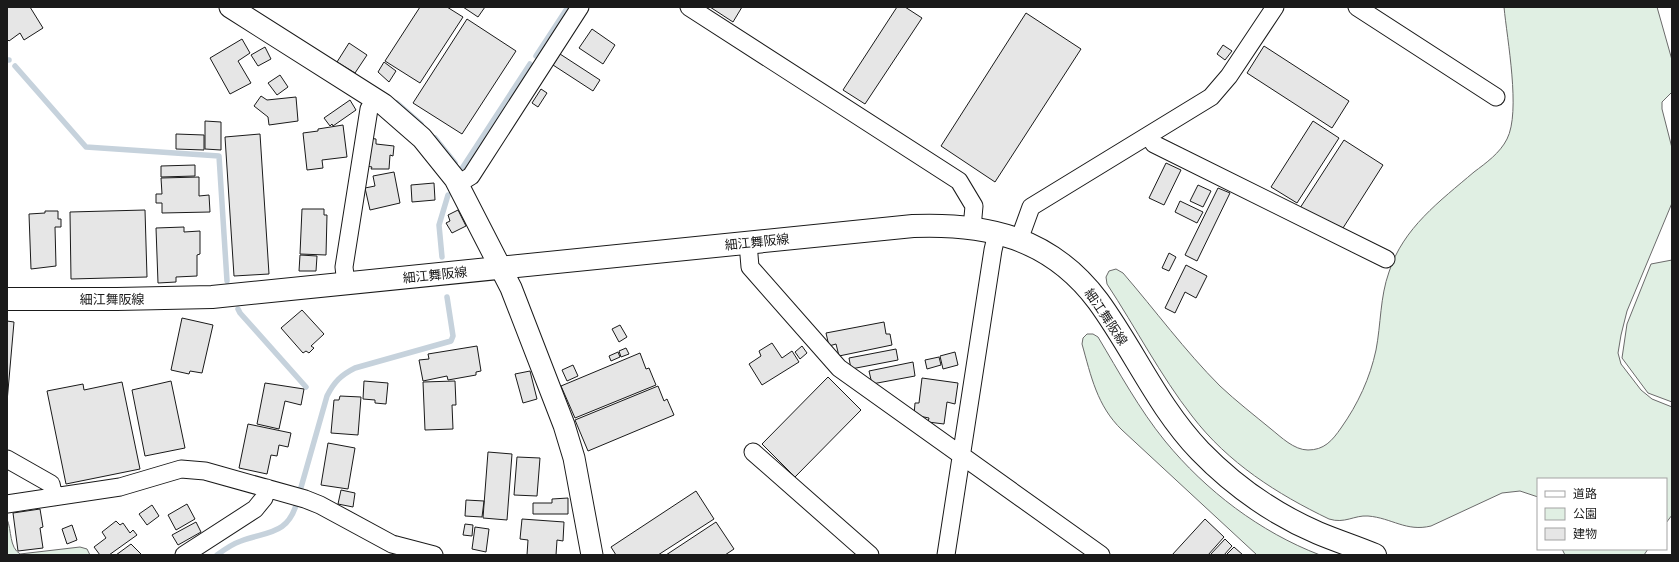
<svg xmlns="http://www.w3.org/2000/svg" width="1679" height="562" font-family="'Roboto Serif','Noto Sans JP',serif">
<rect width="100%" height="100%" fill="#fff"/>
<!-- green -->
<path fill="#e0efe3" stroke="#6a6a6a" d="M1504,7h153l15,53v32l-10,10v7l10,39v55l-45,108 -6,24 -3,18 3,11 20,26 11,9 20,8v108l-6,8v-44h-128v18l-18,-6 -18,2 -71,33c-25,6 -39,-8 -63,-10 -14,-1 -23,8 -39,3 -52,-25 -101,-56 -137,-103 -32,-41 -56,-88 -85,-132l-1,-7 3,-6 7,-2 7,4c32,37 62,78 97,113 16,15 34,29 51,43 10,8 23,21 37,21 16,0 24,-9 33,-22 17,-24 29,-50 35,-78 5,-26 4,-53 13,-78 14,-44 51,-71 85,-100 12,-9 26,-19 33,-33 14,-27 0,-100 -3,-132z
M1672,260v142l-24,-9 -26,-35 5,-34 24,-60z
M1087,334h6l5,3c21,35 41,72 67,104 41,50 95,91 155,114h-63l-135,-125c-25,-24 -31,-54 -40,-86l1,-6z
M7,519c5,12 2,28 13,35l60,-7 7,2 3,6h-83z
M1562,549h86l-4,6h-79z"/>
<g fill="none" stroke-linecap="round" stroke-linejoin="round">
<!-- stream -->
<path stroke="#c6d2dc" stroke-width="5.5" d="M536,56l32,-49
M7,60h2
M15,66l71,81 133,9 8,125
M397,103l24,21
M435,138l20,25
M458,172l3,-2 69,-106
M442,257l-3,-32 9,-30
M238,309l2,4 66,74
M300,491l27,-95c7,-14 14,-21 28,-28l96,-27 2,-5 -6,-39
M217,555c8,-6 15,-11 24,-14 27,-10 47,-6 56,-39"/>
</g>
<!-- building -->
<path fill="#e6e6e6" stroke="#1a1a1a" d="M7,7h23l13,21 -19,12 -4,-7 -11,8 -2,-2z
M420,7h27l16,10 -43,66 -35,-22z
M463,7h22l-7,10z
M710,7h32l-9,15z
M897,7h8l17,11 -57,86 -22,-14z
M1026,13l55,36 -86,133 -54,-36z
M467,19l49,32 -54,83 -49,-31z
M592,29l23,16 -12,19 -24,-16z
M242,39l8,14 -12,8 13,22 -21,11 -20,-36z
M349,43l18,12 -12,18 -18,-11z
M1223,45l9,6 -7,9 -8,-6z
M1264,46l85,55 -17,27 -85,-55z
M265,47l6,12 -13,7 -7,-11z
M560,54l40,26 -7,11 -40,-26z
M384,62l12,9 -7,11 -11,-10z
M280,75l8,12 -11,8 -9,-12z
M541,89l6,4 -9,14 -6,-4z
M261,96l6,4 29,-3 2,24 -29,4 -1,-8 -14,-11z
M350,100l6,10 -23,16 -1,-2 -2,2 -6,-8z
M205,121l16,1v28l-16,-1z
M1313,121l26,17 -42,65 -26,-16z
M343,125l4,32 -25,3 1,8 -16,2 -4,-37 15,-2v-2z
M176,134l28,1v15l-28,-1z
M260,134l9,140 -35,2 -9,-139z
M369,138l7,1v5l18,2 -1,10 -3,-1 -1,14h-18l1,-2 -6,-1z
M1344,140l39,25 -40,63 -43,-20z
M1166,163l15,7 -17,35 -15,-7z
M195,165v11l-34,1v-11z
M394,172l6,31 -30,7 -5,-22 10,-2 -2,-10z
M199,177v19l10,-1 1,17 -48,1v-10h-6v-9h6l-1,-16z
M434,183l1,17 -23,2 -1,-17z
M1198,185l13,6 -8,16 -13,-6z
M1218,188l12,5 -33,68 -12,-6z
M1180,201l23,11 -6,11 -22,-11z
M302,209h22v6h3l-1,40 -26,-1z
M145,210l2,67 -76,2 -1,-67z
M458,210l8,16 -14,7 -6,-10 4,-2 -2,-6z
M45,211h13v8h3v8h-6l1,39 -25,3 -2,-55 16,-1z
M184,227v5l16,-1v23l-3,1v21l-21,1v5l-18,1 -2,-55z
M1169,253l7,4 -7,14 -7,-3z
M300,255l17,1 -1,15h-17z
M1186,265l21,11 -11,22 -11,-6 -10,21 -10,-5z
M302,310l22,24 -13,12 3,2 -5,5 -3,-2 -3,2 -22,-25z
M182,318l31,7 -11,48 -12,-2 -1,3 -18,-4z
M7,321l7,1 -7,80z
M884,322l2,12h4l2,11 -53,11 -3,-12 -7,2 -3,-13z
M620,325l7,12 -8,5 -7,-13z
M772,343l10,15 10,-7 7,11 -37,23 -13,-21 12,-8 -2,-5z
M477,346l4,25 -5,1v3l-28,5 -1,-4 -24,5 -4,-21 10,-1 -1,-5z
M802,346l5,7 -7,6 -5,-7z
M626,348l3,6 -8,3 -2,-6z
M896,349l2,11 -47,9 -2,-11z
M618,352l2,5 -9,4 -2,-5z
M955,352l3,13 -15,4 -3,-13z
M640,353l6,16 3,-1 7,17 -81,33 -14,-32z
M939,357l2,8 -14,4 -2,-9z
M913,362l2,14 -43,8 -3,-13z
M573,365l5,11 -11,5 -5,-11z
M530,371l7,28 -14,4 -8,-29z
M828,377l33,33 -66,67 -33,-33z
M922,378l36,5 -3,21 -8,-2 -3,22 -16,-2 1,-4 -15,-3 1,-12h4z
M171,381l14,67 -40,8 -13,-66z
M364,381l24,2 -2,21 -11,-1v-3l-12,-1z
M455,381l1,24h-4l1,24 -28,1 -2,-48z
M122,382l18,87 -74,15 -19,-93 36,-7 1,6z
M265,383l39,6 -3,16 -16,-4 -6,28 -22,-5z
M658,386l6,15 3,-2 7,16 -86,36 -13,-31z
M340,396l21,1 -3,38 -27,-2 3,-33h5z
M248,424l43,9 -3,14 -9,-2 -2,11 -6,-1 -4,19 -28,-6z
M328,443l27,5 -7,41 -27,-4z
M488,452l24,2 -5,66 -24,-2z
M517,457l23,1 -3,38 -23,-1z
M341,490l14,3 -2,14 -15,-3z
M696,491l18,28 -56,36h-42l-5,-8z
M568,498v16h-35v-11h19v-4z
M466,500l18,1 -2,16 -17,-1z
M187,504l8,15 -19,11 -8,-15z
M152,505l7,11 -12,9 -8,-11z
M40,509l3,18 -3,1 3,20 -25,3 -5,-38z
M522,519l42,3 -1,19 -6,-1 -1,15h-29l1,-15 -8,-1z
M1205,519l19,18 -16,18h-36z
M116,521l4,4 3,-2 7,10 3,-3 4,5 -28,20h-9l-6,-8 12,-9 -4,-6z
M196,522l5,10 -23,13 -6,-10z
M716,522l18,27 -9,6h-59z
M465,524l8,1 -1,11 -9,-1z
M72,525l5,15 -10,4 -5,-15z
M475,527l14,2 -3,23 -14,-3z
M1225,539l7,7 -8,9h-14z
M131,544l11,11h-26z
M1234,547l9,8h-17z"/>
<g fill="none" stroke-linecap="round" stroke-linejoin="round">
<defs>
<path id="minor" d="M689,7l270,174 15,25 -2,22
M1357,7l139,90
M1149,136l5,8 232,115
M458,184l13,-8 109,-169
M1019,240l12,-33 180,-110 18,-21 46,-69
M748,243l2,24 89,101 262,187
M346,284l-2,-17 25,-158 6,-10
M753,452l117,103
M7,459l44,25 3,13
M7,504l113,-17 61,-18 24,2 100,28 15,6 72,39 42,11
M184,555l71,-46 9,-11 3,-10
M946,555l47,-305 4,-17"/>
<path id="tertiary" d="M230,7l153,97 39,34 33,41 56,109 53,137 10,33 18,97"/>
<path id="primary" d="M7,299h110l95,-2 701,-71c74,-3 138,12 185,75 36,49 59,105 102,150 33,34 74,63 118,82 19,8 38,14 57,22"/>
</defs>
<!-- minor casing -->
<use href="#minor" stroke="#1a1a1a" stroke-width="19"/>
<!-- tertiary casing -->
<use href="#tertiary" stroke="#1a1a1a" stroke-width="23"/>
<!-- primary casing -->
<use href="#primary" stroke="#1a1a1a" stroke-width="24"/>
<!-- minor -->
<use href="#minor" stroke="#fff" stroke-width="17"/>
<!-- tertiary -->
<use href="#tertiary" stroke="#fff" stroke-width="21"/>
<!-- primary -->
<use href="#primary" stroke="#fff" stroke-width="22"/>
</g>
<g text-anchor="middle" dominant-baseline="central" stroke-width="3" stroke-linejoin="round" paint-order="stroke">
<!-- street labels -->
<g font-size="13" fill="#1a1a1a" stroke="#fff">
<text transform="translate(757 242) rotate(-6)">細江舞阪線</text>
<text transform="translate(435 275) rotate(-6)">細江舞阪線</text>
<text x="112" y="299">細江舞阪線</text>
<text transform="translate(1106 317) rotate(56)">細江舞阪線</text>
</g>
</g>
<!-- border -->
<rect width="1679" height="562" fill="none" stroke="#1a1a1a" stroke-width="16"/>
<!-- legend -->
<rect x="1537" y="478" width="130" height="72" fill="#ffffff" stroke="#a3a3a3"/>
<rect x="1545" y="491" width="20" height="6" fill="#ffffff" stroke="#a3a3a3"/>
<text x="1573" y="498" font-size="12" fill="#1a1a1a">道路</text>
<rect x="1545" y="508" width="20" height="12" fill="#e0efe3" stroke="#a3a3a3"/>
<text x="1573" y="518" font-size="12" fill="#1a1a1a">公園</text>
<rect x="1545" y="528" width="20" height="12" fill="#e6e6e6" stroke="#a3a3a3"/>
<text x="1573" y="538" font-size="12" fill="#1a1a1a">建物</text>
</svg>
